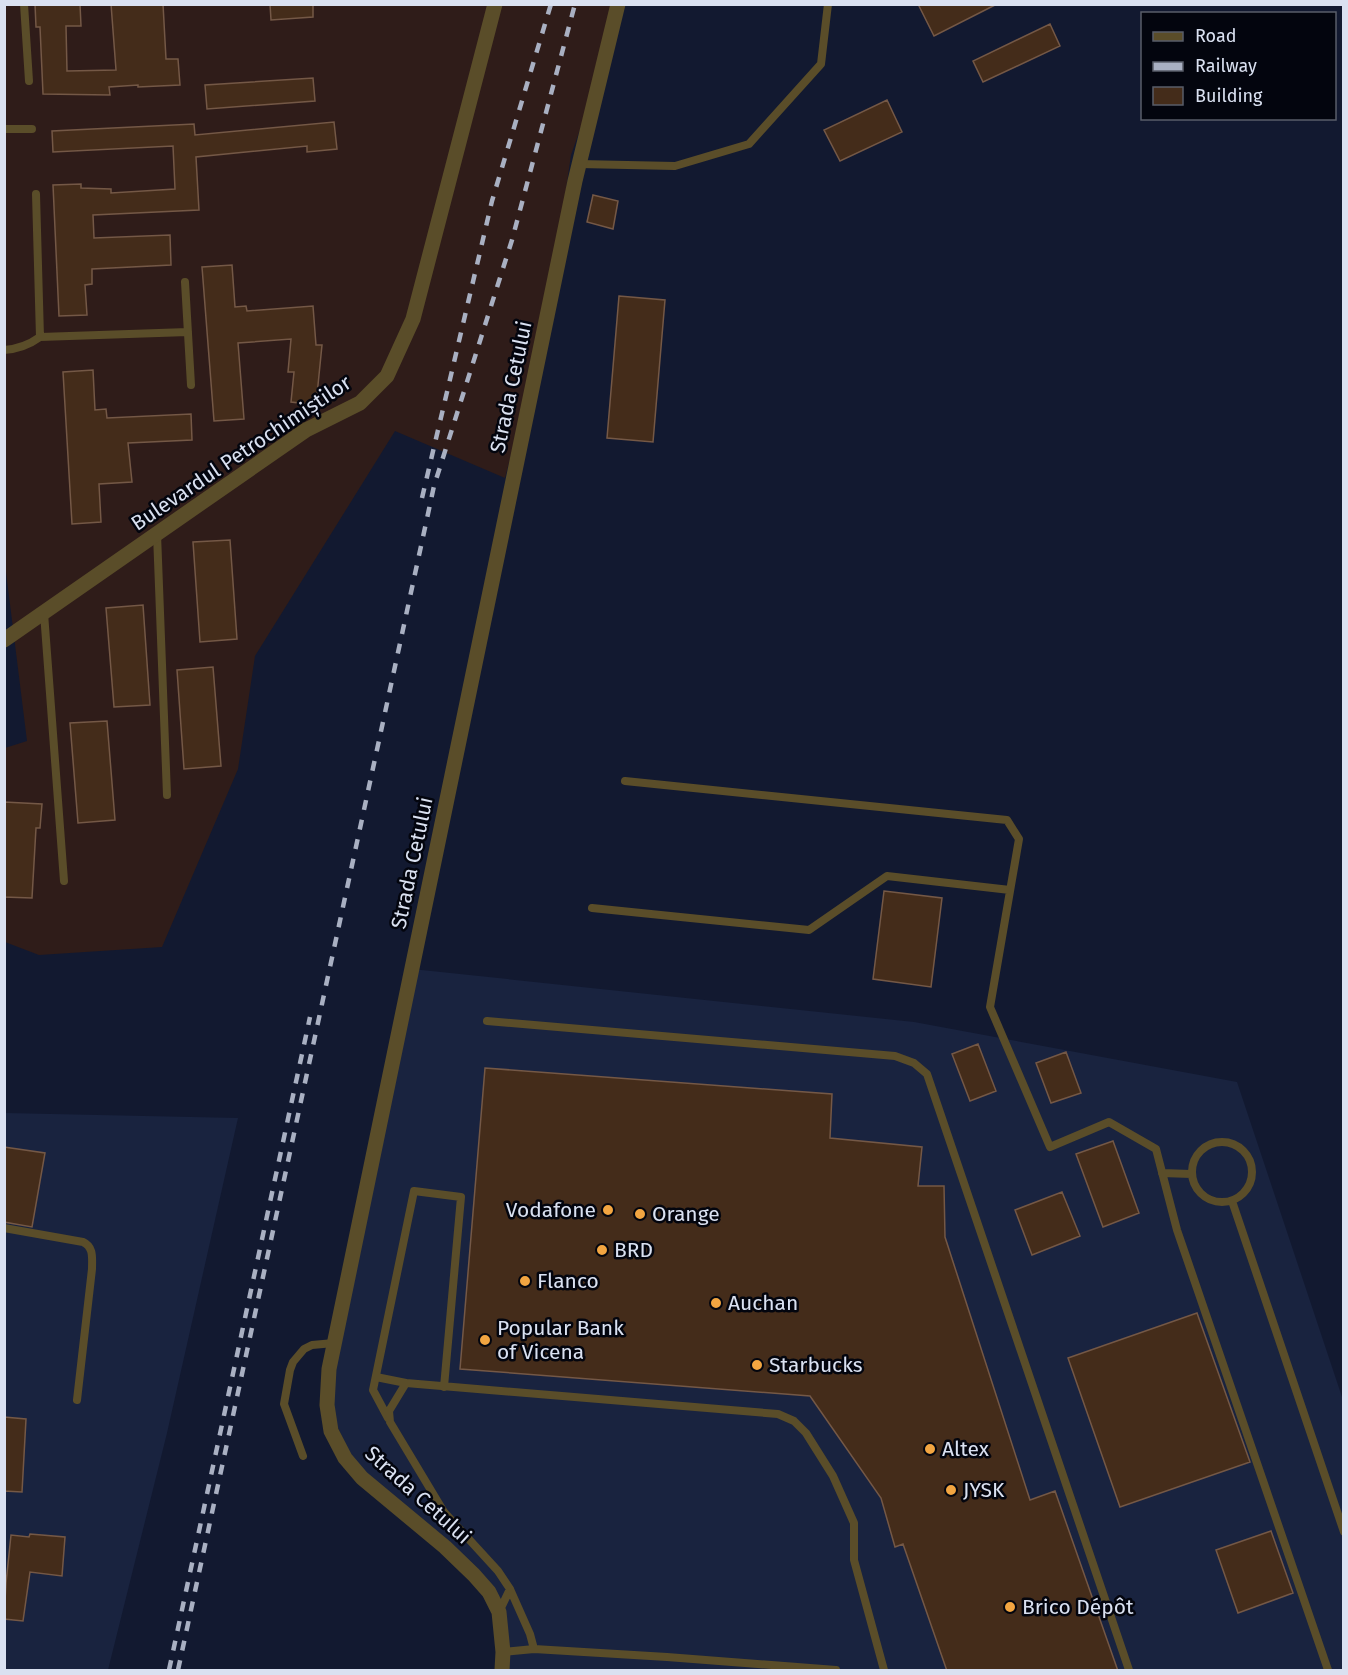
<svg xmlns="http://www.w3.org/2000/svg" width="1348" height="1675" font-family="'Fira Sans',sans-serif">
<rect width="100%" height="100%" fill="#121930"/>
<!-- built -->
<path fill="#19233f" d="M412,969l502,53 323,60 106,318v270h-841l-4,-58 -53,-65 -83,-69 -35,-73z
M5,1113l233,5 -71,315 -59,237h-103z"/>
<!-- industrial -->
<path fill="#2f1c19" d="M4,5h620l-53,150 -23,157 -43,166 -110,-47 -140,225 -17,113 -76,178 -123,8 -34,-13v-194l22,-7 -23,-185z"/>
<!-- building -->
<path fill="#442c1a" stroke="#745846" stroke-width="1.5" d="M35,4h45l1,22h-15l1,45 49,-1 -5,-66h52l3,55h12l2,26 -42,2v-2l-29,2 1,8 -67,-1 -3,-67h-4z
M270,4h43v13l-42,3z
M918,4h79l-63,32z
M1050,24l10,22 -77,36 -10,-21z
M313,78l2,23 -108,8 -2,-24z
M887,100l15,32 -62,29 -16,-31z
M334,122l3,27 -30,3v-6l-111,11 3,53 -106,5 1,23 76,-3 1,30 -79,4v15l-7,1 2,30 -28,1 -6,-131 28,-1v4l30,1v4l64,-4 -2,-43 -120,6 -1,-21 142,-7 1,11z
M593,195l25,6 -5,28 -26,-7z
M232,265l3,42 11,-1 1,5 66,-5 3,39h6l-6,60 -25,-3 3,-30h-6l3,-33 -53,4 6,76 -30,2 -12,-154z
M619,296l46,4 -12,142 -46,-4z
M93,370l2,40 11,-1 1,9 84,-4 1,26 -64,3 4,39 -33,2 2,38 -29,2 -9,-152z
M230,540l7,99 -37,3 -7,-100z
M143,605l7,100 -36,2 -8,-99z
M213,667l8,99 -37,3 -7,-99z
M107,721l8,99 -37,3 -8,-100z
M4,802l38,2 -2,24h-4l-4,70 -28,-1z
M884,891l58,7 -11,89 -58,-8z
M978,1044l18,47 -26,10 -18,-47z
M1066,1052l15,41 -30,10 -15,-40z
M485,1068l347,26 -2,44 92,9 -4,39h26l1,51 85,263 25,-9 63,180h-171l-44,-127 -8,3 -14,-49 -71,-102 -350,-27z
M1113,1141l26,72 -36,14 -27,-73z
M4,1147l41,6 -13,74 -28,-5z
M1062,1192l18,44 -48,19 -17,-45z
M1197,1313l53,149 -130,45 -52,-149z
M4,1417l22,2 -4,73 -18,-1z
M1271,1531l22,62 -55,20 -22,-63z
M30,1534l35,3 -3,39 -32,-4 -7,49 -19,-2 2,-36 5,-48 18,2z"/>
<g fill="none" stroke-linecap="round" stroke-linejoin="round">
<!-- lane -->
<path stroke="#5a4d29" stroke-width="8" d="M24,4l5,77
M4,129h28
M579,164l96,2 74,-22 72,-80 7,-60
M185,282l6,103
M40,337l148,-5
M4,350c14,-1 25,-5 36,-13l-4,-143
M157,534l10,261
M44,613l20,268
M625,781l382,39 12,19 -29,168 60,140 59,-25 47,27 21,81 151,440
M592,908l217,22 78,-54 123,14
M487,1021l408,35 19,7 13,11 202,596
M1192 1172a30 30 0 1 1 60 0a30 30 0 1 1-60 0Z
M1162,1173l29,1
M1232,1201l112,331
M4,1228l79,14c11,5 9,16 9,27l-15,131
M376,1377l30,6
M388,1418l-15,-28 41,-199 47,6 -17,190
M303,1456l-19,-52 6,-34 3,-8 11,-13 8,-4 22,-2
M499,1612l11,-23
M534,1649l-4,-15 -20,-45 -12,-18 -54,-59 -54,-90 -1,-11 17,-28 372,31 16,7 12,12 27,43 21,47v37l30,110
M503,1652l31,-3 133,8 169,13"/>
<!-- street -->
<path stroke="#5a4d29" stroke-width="15" d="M4,640l302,-210 54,-27 27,-27 26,-57 82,-315
M502,1670l1,-18 -4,-40 -10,-20 -15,-17 -29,-28 -83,-69 -17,-20 -14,-27 -4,-26 2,-36 246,-1188 43,-177"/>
<!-- rail -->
<path stroke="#a9b0c2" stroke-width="4.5" stroke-dasharray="10 10" stroke-linecap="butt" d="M422,498l70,-297 59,-197
M169,1670l141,-653
M178,1670l256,-1184 78,-246 63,-236"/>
</g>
<!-- markers -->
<g fill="#f2a541" stroke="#03050e" stroke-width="2">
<circle cx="608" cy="1210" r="6"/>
<circle cx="640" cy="1214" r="6"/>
<circle cx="602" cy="1250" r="6"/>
<circle cx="525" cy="1281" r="6"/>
<circle cx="716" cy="1303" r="6"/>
<circle cx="485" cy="1340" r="6"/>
<circle cx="757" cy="1365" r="6"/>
<circle cx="930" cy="1449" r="6"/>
<circle cx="951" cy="1490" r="6"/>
<circle cx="1010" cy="1607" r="6"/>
</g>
<g text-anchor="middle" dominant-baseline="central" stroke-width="5" stroke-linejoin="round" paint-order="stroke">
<!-- street labels -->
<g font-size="21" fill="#dae1f1" stroke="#03050e">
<text transform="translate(511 387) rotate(-78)">Strada Cetului</text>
<text transform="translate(241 453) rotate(-34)">Bulevardul Petrochimiștilor</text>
<text transform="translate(412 863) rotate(-78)">Strada Cetului</text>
<text transform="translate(418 1495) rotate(42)">Strada Cetului</text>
</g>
<!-- poi labels -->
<g font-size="21" fill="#dae1f1" stroke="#03050e" text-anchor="start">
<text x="596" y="1210" text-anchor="end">Vodafone</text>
<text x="652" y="1214">Orange</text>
<text x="614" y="1250">BRD</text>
<text x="537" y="1281">Flanco</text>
<text x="728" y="1303">Auchan</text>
<text x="497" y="1328">Popular Bank<tspan x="497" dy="24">of Vicena</tspan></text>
<text x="769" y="1365">Starbucks</text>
<text x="942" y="1449">Altex</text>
<text x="963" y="1490">JYSK</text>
<text x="1022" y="1607">Brico Dépôt</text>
</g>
</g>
<!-- border -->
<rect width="1348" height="1675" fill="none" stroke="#dae1f1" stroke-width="12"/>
<!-- legend -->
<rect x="1141" y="12" width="195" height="108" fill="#03050e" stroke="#595d69" stroke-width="1.5"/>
<rect x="1153" y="32" width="30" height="9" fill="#5a4d29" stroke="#595d69" stroke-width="1.5"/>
<text x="1195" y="42" font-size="18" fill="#dae1f1">Road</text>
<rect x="1153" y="62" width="30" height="9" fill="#a9b0c2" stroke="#595d69" stroke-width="1.5"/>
<text x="1195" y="72" font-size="18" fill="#dae1f1">Railway</text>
<rect x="1153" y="87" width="30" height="18" fill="#442c1a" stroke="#595d69" stroke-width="1.5"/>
<text x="1195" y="102" font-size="18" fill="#dae1f1">Building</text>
</svg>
